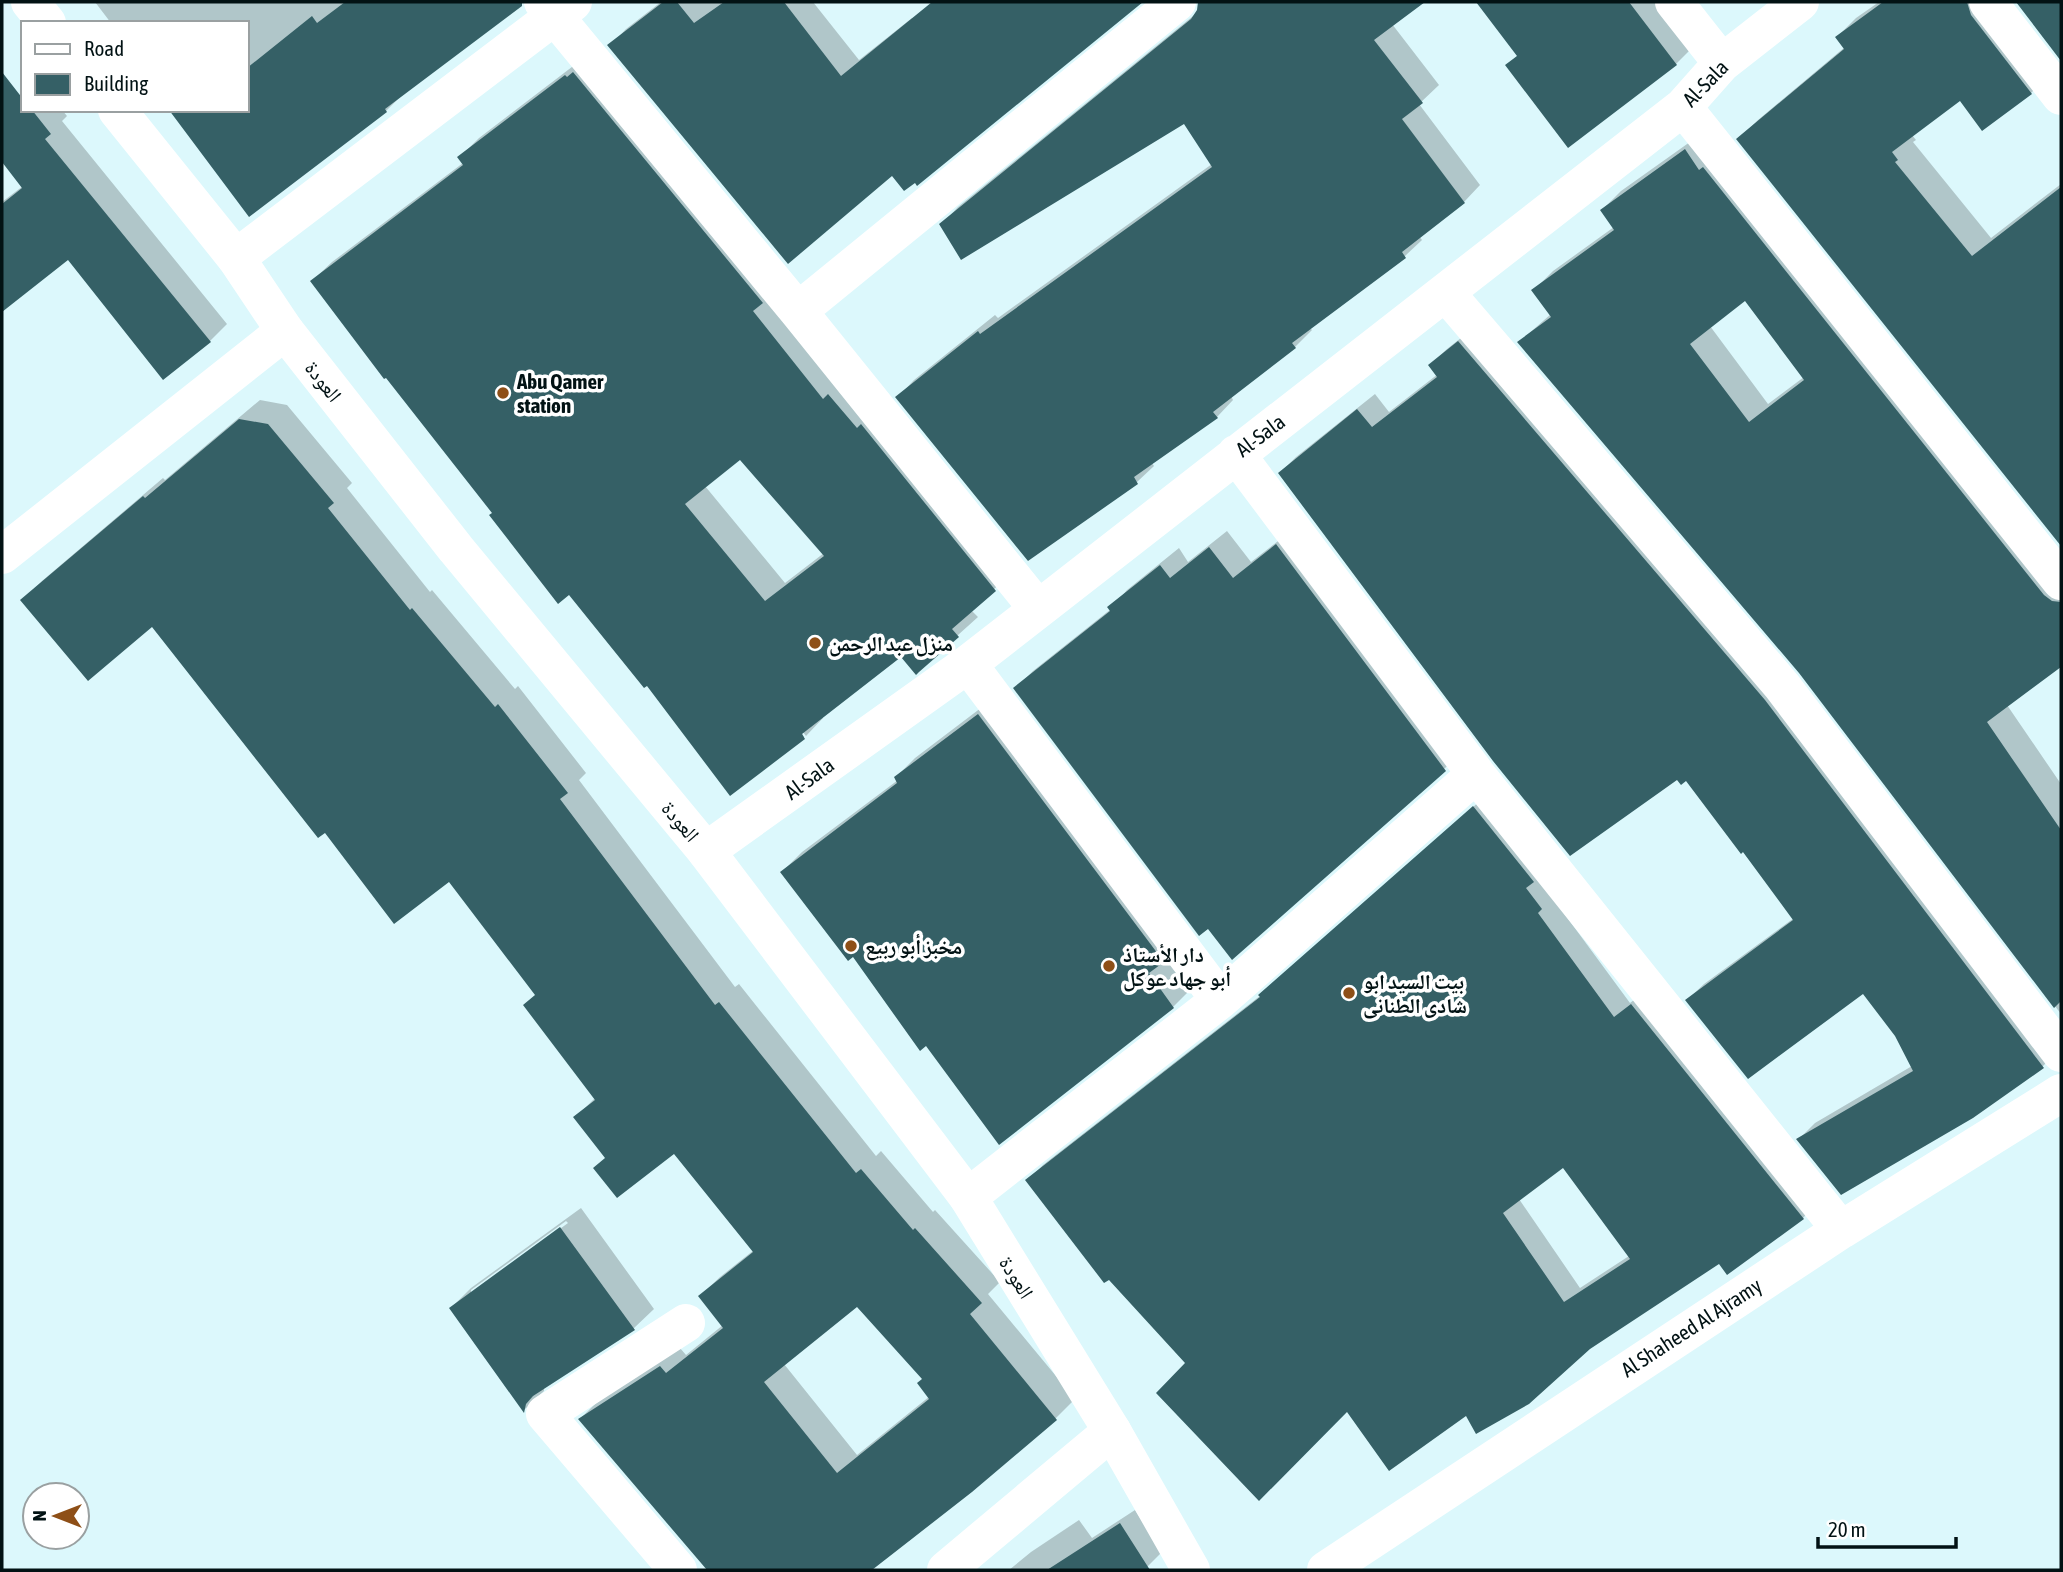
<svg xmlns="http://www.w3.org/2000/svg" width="2063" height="1572" font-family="'Asap Condensed','Noto Naskh Arabic',sans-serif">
<rect width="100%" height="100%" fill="#dcf8fc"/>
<!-- shadow -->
<path fill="#0003" fill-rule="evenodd" d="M95,2h428l-118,90 -19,19 -62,48 -77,-49v-87h-136z
M661,2h152l46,58 53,-42 38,48 32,-26 -29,-38h187l-223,181 -307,-137 16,-17z
M1200,2h222l-30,22 47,61 -20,19 61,81 -16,17 -45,34 3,4 -17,16 -95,72 2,2 -17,17 -64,49 2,4 -16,17 -65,46 2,3 -17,16 -239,-85 16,-17 81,-65 3,3 214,-154 -28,-42 -242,102 16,-17 240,-195z
M1478,2h180l35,45 -17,17 -168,1 11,-11z
M1879,2h115l56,72 -19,19 -71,6 -48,36 4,5 -3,2 78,96 70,-54v359l-322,-404 19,-19 87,-73 -8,-10 19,-19z
M2018,2h43v56z
M585,57l429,514 -43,39 7,7 -60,54 -17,-16 -79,61 1,2 -17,18 -8,-10 6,11 -73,57 -84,-111 -78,-90 -75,-80 -182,-232 20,-19 131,-99 -3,-6 19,-19zM741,458l83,95 -39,30 -80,-97z
M24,110h38l5,6 -5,5 165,203 -17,17 -47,37 -95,-121 -66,53v-108l21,-16 -21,-26v-31z
M1704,132l357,442v90l-54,41 54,79v230l-260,-342 -282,-330 32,-28 -17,-24 19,-19 61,-44 -12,-17 19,-19zM1746,299l58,78 -36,27 -58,-78z
M1476,326l583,724 -16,16 -244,73 16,-16 97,-57 -16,-31 -32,-44 -177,9 17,-16 90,-66 -108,-140 -406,-305 16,-16 79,-63 14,18 49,-38 -8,-9 17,-16z
M260,400l27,5 65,78 -5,5 83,104 2,-2 83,99 3,-3 68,87 -7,7 156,207 4,-3 137,172 5,-5 52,61 2,-2 65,72 -12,12 87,105 -19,19 -147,123 -1,-2 -38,31h-160l-130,-151 19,-19 81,-52 6,7 37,-30 -23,-29 20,-19 34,-27 -80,-99 -68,6 -31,-39 21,-21 -60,-103 -87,-115 -124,-48 -173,-206 -129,-25 19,-19 121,-103 2,2zM857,1305l67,74 6,17 -73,59 -73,-91z
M1295,528l168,224 -231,206 -216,-270 17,-17 78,-62 16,-19 52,-42 9,14 39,-31 24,31z
M998,695l195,292 -20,20 -174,136 -72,-100 -73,-89 -72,-82 20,-20 96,-72 -2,-3 19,-19z
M1490,792l62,105 78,106 17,-13 171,212 -15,16 -76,55 -7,-11 -254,151 -119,-3 -159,-47 -160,-183 15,-15 222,-173zM1563,1165l66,91 -49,32 -61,-89z
M581,1208l73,101 -21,20 -89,57v5l-20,19 -73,-102 20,-20zM566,1221l2,2 -97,71v-4z
M1135,1510l27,42 -16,16 2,2h-139l22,-18 48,-32 13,18z"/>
<!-- building -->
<path fill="#356066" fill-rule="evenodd" d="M345,2h177v4l-137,103 2,3 -138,105 -80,-107h78v-42l65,-52 5,7z
M663,2h14l17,21 30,-21h60l57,74 91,-74h211l-226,184 -2,-3 -11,8 -12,-15 -104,88 -181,-219z
M1198,2h227l-51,38 49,63 -21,16 63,84 -63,49 4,6 -114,85 4,5 -83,64 5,6 -84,59 4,7 -110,77 -133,-164 83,-66 2,3 232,-167 -28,-43 -223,136 -22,-36 252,-205 6,-9z
M1476,2h153l48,63 -109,83 -63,-83 12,-9z
M1883,2h84l4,13 61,79 -50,37 -22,-30 -68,51 6,8 -3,2 77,94 89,-69v359l-325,-407 108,-90 -9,-12z
M2016,2h45v59z
M2,72l21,27v11h9l19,24 -6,5 166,203 -48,38 -95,-120 -66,52v-108l20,-16 -20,-26z
M573,72l190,231 -10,8 70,88 5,-5 29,34 4,-4 135,167 -44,38 7,8 -40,35 -3,3 -15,-18 -99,77 3,5 -75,57 -83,-110 -3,2 -75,-93 -11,9 -69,-89 3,-2 -106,-135 -2,1 -74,-98 153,-116 -6,-8 108,-82 2,2zM740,460l84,96 -59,45 -80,-97z
M1685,149l14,21 4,-3 341,428 8,6 9,1v65l-74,55 74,108v171l-7,7 -255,-335 -282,-331 34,-25 -20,-27 83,-60 -14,-20zM1745,301l59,79 -55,42 -59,-78z
M1458,341l307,359 279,368 -71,50 -132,77 -45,-56 117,-68 -18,-35 -32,-42 -115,85 -63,-79 108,-80 -50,-68 -2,2 -55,-73 -5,4 -4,-5 -107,76 -77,-95 -215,-288 79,-64 15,18 65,-50 -9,-12z
M239,419l29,5 66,79 -6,5 82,102 2,-2 83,99 3,-3 70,89 -8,6 155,206 4,-3 137,171 5,-4 52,61 2,-2 67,75 -12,11 87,106 -85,72 -100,78h-165l-129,-151 82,-53 6,7 57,-45 -25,-32 55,-44 -79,-98 -57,44 -24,-30 12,-10 -32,-41 22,-17 -72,-95 12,-10 -86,-113 -55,42 -69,-91 -7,5 -166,-211 -64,54 -68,-81 123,-104 2,2zM857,1307l65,72 -5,4 12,16 -92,74 -73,-91z
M1276,544l170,227 -214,189 -24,-31 -9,7 -186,-248 97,-77 -3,-4 53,-42 10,13 39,-31 24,31z
M978,714l186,248 -15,11 25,35 -175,137 -73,-99 -6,5 -67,-94 -5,4 -68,-89 117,-89 -3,-6z
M1473,806l61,76 -8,6 16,21 -4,4 76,104 17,-13 173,215 -77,56 -8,-11 -129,85 -61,55 -53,30 -10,-18 -77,55 -42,-59 -88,89 -103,-108 29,-30 -76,-83 -5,3 -79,-103 235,-183 -2,-2zM1563,1168l67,91 -66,43 -61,-89z
M560,1227l75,103 -102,66 -7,8 -2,9 -75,-105z
M1120,1523l30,47h-103z"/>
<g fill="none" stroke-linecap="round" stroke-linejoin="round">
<!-- street -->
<path stroke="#fff" stroke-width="38" d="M543,2l255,309 240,298
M1674,2l48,61
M1988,2l73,94
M1683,107l378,474
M236,258l337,-256
M1446,293l336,393 279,367
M798,311l379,-309
M1236,454l240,320 365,456
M2,555l283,-224
M968,664l252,336
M706,851l262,-187 715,-557 39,-44 78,-61
M968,1197l252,-197 256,-226
M678,1570l-133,-156 141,-91
M946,1570l166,-139
M1326,1570l515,-340 220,-137"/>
<!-- secondary -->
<path stroke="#fff" stroke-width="38" d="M30,2l17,21
M117,110l119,148 49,73 171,218 250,302 262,346 144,234 79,139"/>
</g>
<!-- markers -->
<g fill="#8e4f17" stroke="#fff" stroke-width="2.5">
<circle cx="503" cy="393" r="7"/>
<circle cx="815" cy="643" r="7"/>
<circle cx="851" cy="946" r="7"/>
<circle cx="1109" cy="966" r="7"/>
<circle cx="1349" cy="993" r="7"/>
</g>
<g text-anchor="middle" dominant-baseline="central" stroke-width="7" stroke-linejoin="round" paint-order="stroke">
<!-- street labels -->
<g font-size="21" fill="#021214" stroke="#fff">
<text transform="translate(1705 83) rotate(-46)">Al-Sala</text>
<text transform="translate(324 381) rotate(52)">العودة</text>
<text transform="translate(1260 435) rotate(-37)">Al-Sala</text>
<text transform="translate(809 778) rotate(-36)">Al-Sala</text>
<text transform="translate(681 821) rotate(50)">العودة</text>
<text transform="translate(1017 1277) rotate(58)">العودة</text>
<text transform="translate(1691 1327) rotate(-33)">Al Shaheed Al Ajramy</text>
</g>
<!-- poi labels -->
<g font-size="21" font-weight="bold" fill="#021214" stroke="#fff" text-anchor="start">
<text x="517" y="381">Abu Qamer<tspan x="517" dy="24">station</tspan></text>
<text x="829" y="643">منزل عبد الرحمن</text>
<text x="865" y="946">مخبز أبو ربيع</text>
<text x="1123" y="954">دار الأستاذ<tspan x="1123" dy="24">أبو جهاد عوكل</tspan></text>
<text x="1363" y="981">بيت السيد ابو<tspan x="1363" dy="24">شادى الطنانى</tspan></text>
</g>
</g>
<!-- border -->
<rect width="2063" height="1572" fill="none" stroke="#021214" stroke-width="7"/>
<!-- legend -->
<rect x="21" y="21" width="228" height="91" fill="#ffffff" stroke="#9aa0a1" stroke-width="2"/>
<rect x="35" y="44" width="35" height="10" fill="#ffffff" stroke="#9aa0a1" stroke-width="2"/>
<text x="84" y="56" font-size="21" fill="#021214">Road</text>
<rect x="35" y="74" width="35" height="21" fill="#356066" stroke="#9aa0a1" stroke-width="2"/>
<text x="84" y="91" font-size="21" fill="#021214">Building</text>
<!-- north arrow -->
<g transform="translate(56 1516) rotate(270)"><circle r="33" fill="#ffffff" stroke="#9aa0a1" stroke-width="2"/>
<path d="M0-5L12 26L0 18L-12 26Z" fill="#8e4f17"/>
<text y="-10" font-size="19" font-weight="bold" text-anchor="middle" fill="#021214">N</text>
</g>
<!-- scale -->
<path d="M1818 1537v10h138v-10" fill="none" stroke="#021214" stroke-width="3.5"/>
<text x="1828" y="1537" font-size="21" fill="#021214" stroke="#ffffff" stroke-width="5" paint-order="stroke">20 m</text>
</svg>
